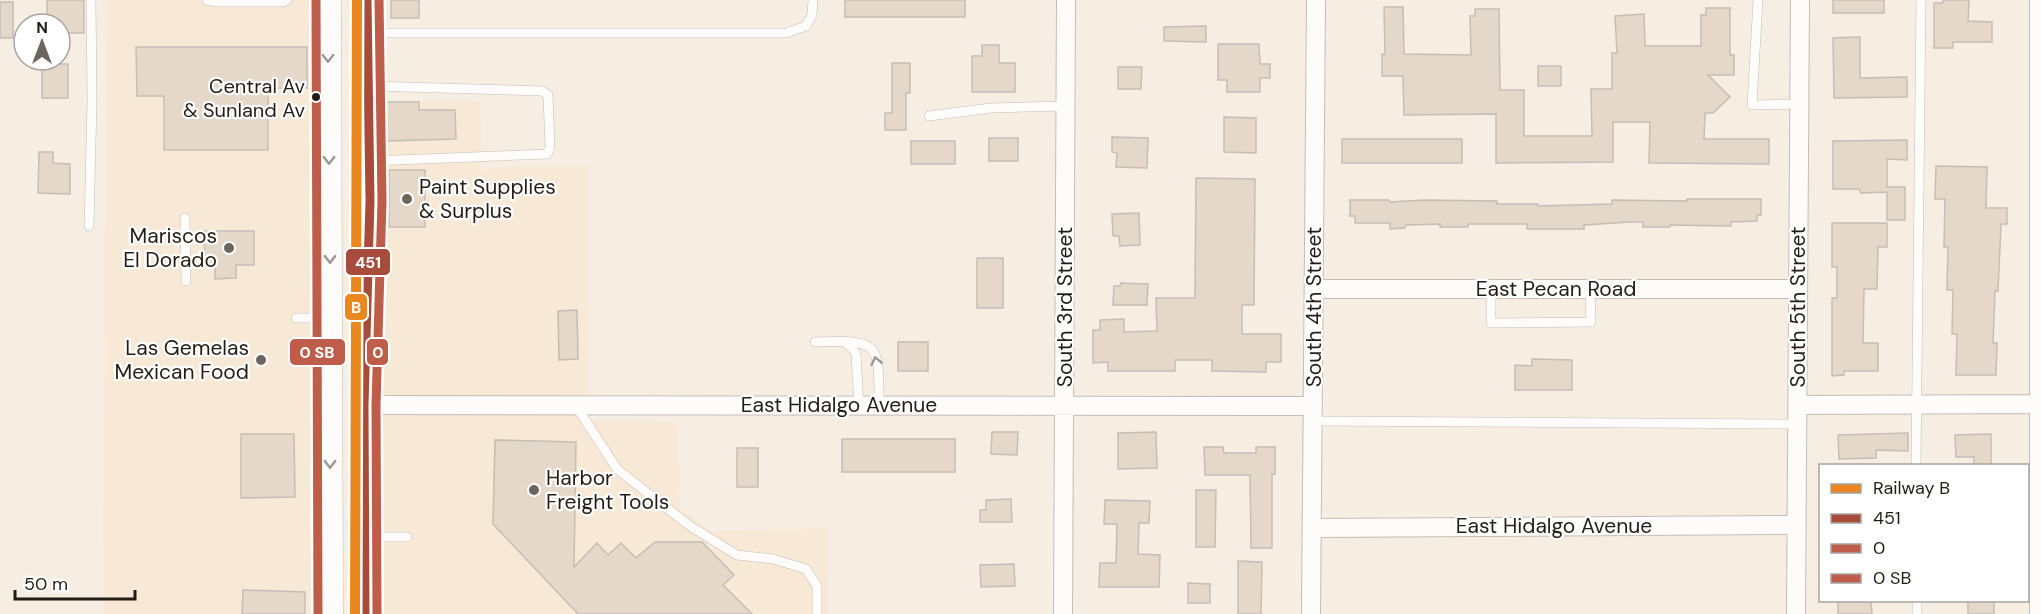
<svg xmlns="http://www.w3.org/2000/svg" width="2041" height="614" font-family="'DM Sans',sans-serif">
<rect width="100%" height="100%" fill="#f6ede3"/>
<!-- built -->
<path fill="#f8e8d6" d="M107,0h210l4,614h-218z
M480,101l1,68 35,-3h72v255l89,1 3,87 31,22 117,-3 -1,86h-447l-3,-13 -3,-499z"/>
<!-- building -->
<path fill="#e5d8c8" stroke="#c5beb6" stroke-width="1.5" d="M47,0h37v33h-24v-9h-13z
M391,0h28v18h-28z
M845,0h120v17h-120z
M1833,0h51v13h-51z
M1943,0h26l-1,21 24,1v20h-39v6h-19v-45h9z
M0,2h13v36h-13z
M1384,7h19l1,47 67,1 -1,-39h5v-7h24l1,81h24v46h68l-1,-47h21v-36h5l-2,-37 29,-2 1,32h56v-31h5v-7h24v47h4v20h-26l22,22 -17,16h-8l-1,26h65v25l-120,-1 1,-41h-37v40l-117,1v-49l-92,1 -1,-39h-21v-22h3z
M1206,26v16l-42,-1v-14z
M1860,37v41l47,-1v20l-73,1 -1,-60z
M1218,44h41l1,20h10v14h-10v14h-33v-12h-9z
M982,45h17v18h16v29h-43v-36h10z
M136,47h171v41h-39v62h-104v-54h-27z
M892,63h18v30h-4v37h-21v-17h7z
M42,64h26v34h-26z
M1538,66h23v20h-23z
M1118,67h24l-1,22h-23z
M386,102h33v8h36l1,29 -70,2z
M1224,117l32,1v35l-32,-1z
M1112,137l36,1 -1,30 -31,-1 1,-14 -5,-1z
M989,138h29v23h-29z
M1342,139h120v24h-120z
M1907,140v20l-20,-1v28h18v33h-18v-28l-26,1 -2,-4h-26v-48z
M911,141h44v23h-44z
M39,152h14v11l17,1v30l-32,-1z
M1936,166l51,1 -1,41h21v16h-6l-3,67h-3l-2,52h4l-1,32h-40l1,-41h-5l1,-44h-6l1,-43h-4l1,-48h-10z
M389,170h36v57h-36z
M1196,178l59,1 -1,126h-12v29h39v28h-15v10l-54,-1v-11h-37v11h-67v-9l-15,1v-33h7v-10l24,-1v13l33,-1 -1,-33h39z
M1687,199h74v16h-4v6l-26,1v4l-61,-1v2h-27v-5h-13l-46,3v4h-57v-5h-59v3h-28v-3l-34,1 -1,3 -15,1v-6h-35v-7h-5v-16h39l1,2 34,-2 73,1v3h41v2l74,-2v-4l75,1z
M1139,213l1,32 -20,1 -1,-10h-6l-1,-22z
M1832,223h55v24h-9l-1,42h-13l-1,54h15v28h-34v4l-12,1v-78h5v-31h-5z
M204,231h50v34h-18v13l-21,1v-14h-10z
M977,258h26v50h-26z
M1121,283l27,1 -1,21h-34l1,-19h6z
M577,310l1,49 -19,1 -1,-49z
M898,342h30v29h-30z
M1532,359l40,1v30h-57v-25l17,1z
M992,432h26l-1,23 -26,-1z
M1156,432l1,36 -39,1v-36z
M1908,433v18l-32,-1v8l-37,1 -1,-24z
M241,434h53l1,63 -54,1z
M1991,434v31h-17v-8h-18l-1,-22z
M842,439h113v33h-113z
M495,440l81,2 -2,125 23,-24 11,12 13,-12 15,15 19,-16h47l32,33 -11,10 29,29h-174l-85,-90z
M1204,447h19l1,6h32v-6h19v27h-3v74h-21l-1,-73h-45z
M737,448h21v39h-21z
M1196,490h20l-1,57h-19z
M1011,499l1,23h-32v-12h6v-10z
M1105,500l45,1 -1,22h-10l-1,31 22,1 -1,32h-60l1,-24h16l1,-39h-13z
M1238,561l24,1 -1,52h-23z
M1014,564l1,22 -34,1 -1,-22z
M1188,583l22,1v19h-22z
M243,590l62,2v22h-63z
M1838,600h33l1,14h-34z
M1968,600h26v14h-26z"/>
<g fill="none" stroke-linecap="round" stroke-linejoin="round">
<defs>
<path id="service" d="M207,0l9,2h67l4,-2
M1758,0l-6,105 47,-1
M369,33h417l20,-7 6,-11 1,-15
M369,86l173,5 6,4 2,52 -3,7 -175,7
M929,116l62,-8 74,-2
M185,218l1,63
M89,226l3,-125 -1,-101
M1491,289v34l100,-1 -1,-33
M296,318h31
M843,341l10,8 3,5 3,52
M815,342c65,-2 64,-1 64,64
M576,406l41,63 73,57 47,29 36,4 33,10 11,17v28
M1313,421l485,3
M1916,466l5,-466
M367,537h40
M1917,600v14"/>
<path id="minor" d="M1314,289h484
M364,405l949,1
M1798,405l243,-1
M1312,528l484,-3
M1063,614l3,-614
M1311,614l5,-614
M1796,614l4,-614
M2039,614v-614"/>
<path id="secondary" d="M328,0l2,614
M365,614l-1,-209 6,-204 -3,-201"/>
</defs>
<!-- service casing -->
<use href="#service" stroke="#c4bdb5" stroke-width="10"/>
<!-- minor casing -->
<use href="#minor" stroke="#c4bdb5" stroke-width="20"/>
<!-- secondary casing -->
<use href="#secondary" stroke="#c4bdb5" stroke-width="27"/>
<!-- service -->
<use href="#service" stroke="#fefcfb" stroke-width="9"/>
<!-- minor -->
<use href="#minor" stroke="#fefcfb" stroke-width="18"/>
<!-- secondary -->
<use href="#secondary" stroke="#fefcfb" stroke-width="26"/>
<defs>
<path id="bus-1" d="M365,614l-1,-209 6,-204 -3,-201"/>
<path id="bus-2" d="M377,614l-1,-209 6,-204 -3,-201"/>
<path id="bus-3" d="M316,0l2,614"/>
</defs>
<!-- bus-1 casing -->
<use href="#bus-1" stroke="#fff" stroke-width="14"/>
<!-- bus-2 casing -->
<use href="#bus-2" stroke="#fff" stroke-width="14"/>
<!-- bus-3 casing -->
<use href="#bus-3" stroke="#fff" stroke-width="14"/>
<!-- bus-1 -->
<use href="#bus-1" stroke="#a74b3a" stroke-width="9"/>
<!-- bus-2 -->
<use href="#bus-2" stroke="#be5d49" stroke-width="9"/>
<!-- bus-3 -->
<use href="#bus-3" stroke="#be5d49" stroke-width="9"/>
<defs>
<path id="rail-1" d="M355,614l2,-614"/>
</defs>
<!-- rail-1 casing -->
<use href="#rail-1" stroke="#fff" stroke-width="15"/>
<!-- rail-1 -->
<use href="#rail-1" stroke="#ea871f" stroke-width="10"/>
</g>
<!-- one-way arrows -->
<defs><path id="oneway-chevron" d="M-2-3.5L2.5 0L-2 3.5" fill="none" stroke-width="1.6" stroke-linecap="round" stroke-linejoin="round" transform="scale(1.5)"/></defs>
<g stroke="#9b9794">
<use href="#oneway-chevron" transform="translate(328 58) rotate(90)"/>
<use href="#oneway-chevron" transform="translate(329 160) rotate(90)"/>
<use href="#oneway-chevron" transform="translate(330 259) rotate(90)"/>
<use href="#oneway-chevron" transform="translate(876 361) rotate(-103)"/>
<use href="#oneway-chevron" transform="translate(330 464) rotate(90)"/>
</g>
<!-- markers -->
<circle fill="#221c15" stroke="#fff" stroke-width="2" cx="316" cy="97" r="5"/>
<g fill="#6c655d" stroke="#fff" stroke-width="2">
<circle cx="407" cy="199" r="6"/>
<circle cx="229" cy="248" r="6"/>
<circle cx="261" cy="360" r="6"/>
<circle cx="534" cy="490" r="6"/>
</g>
<g text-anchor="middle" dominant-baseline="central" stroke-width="4.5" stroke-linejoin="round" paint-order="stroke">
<!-- bus labels -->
<g font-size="20" fill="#221c15" stroke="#fff" text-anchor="end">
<text x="305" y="86">Central Av<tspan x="305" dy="24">&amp; Sunland Av</tspan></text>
</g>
<!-- poi labels -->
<g font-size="21" fill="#221c15" stroke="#fff" text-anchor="start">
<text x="419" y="187">Paint Supplies<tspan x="419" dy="24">&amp; Surplus</tspan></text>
<text x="217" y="236" text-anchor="end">Mariscos<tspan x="217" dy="24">El Dorado</tspan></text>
<text x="249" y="348" text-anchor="end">Las Gemelas<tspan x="249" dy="24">Mexican Food</tspan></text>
<text x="546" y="478">Harbor<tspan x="546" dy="24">Freight Tools</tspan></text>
</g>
<!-- street labels -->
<g font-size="21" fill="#221c15" stroke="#fff">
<text x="1556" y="289">East Pecan Road</text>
<text transform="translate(1065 307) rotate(-90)">South 3rd Street</text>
<text transform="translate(1314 307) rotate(-90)">South 4th Street</text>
<text transform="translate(1798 307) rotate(-90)">South 5th Street</text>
<text x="839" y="405">East Hidalgo Avenue</text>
<text x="1554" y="526">East Hidalgo Avenue</text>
</g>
</g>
<g stroke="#fff" stroke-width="2">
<rect x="345" y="248" width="46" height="28" rx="6" fill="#a74b3a"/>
<rect x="344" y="293" width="24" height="28" rx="6" fill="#ea871f"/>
<rect x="366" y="338" width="23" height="28" rx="6" fill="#be5d49"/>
<rect x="289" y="338" width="57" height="28" rx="6" fill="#be5d49"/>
</g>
<g font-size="16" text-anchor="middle" font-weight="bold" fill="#fff">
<text x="368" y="268">451</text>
<text x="356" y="313">B</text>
<text x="378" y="358">0</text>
<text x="317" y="358">0 SB</text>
</g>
<!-- legend -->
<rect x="1819" y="464" width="210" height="138" fill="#ffffff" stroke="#a7a4a1" stroke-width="1.5"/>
<rect x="1831" y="484" width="30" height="9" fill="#ea871f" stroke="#a7a4a1" stroke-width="1.5"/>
<text x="1873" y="494" font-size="18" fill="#221c15">Railway B</text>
<rect x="1831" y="514" width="30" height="9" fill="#a74b3a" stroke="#a7a4a1" stroke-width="1.5"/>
<text x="1873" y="524" font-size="18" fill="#221c15">451</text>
<rect x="1831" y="544" width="30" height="9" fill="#be5d49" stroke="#a7a4a1" stroke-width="1.5"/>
<text x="1873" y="554" font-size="18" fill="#221c15">0</text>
<rect x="1831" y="574" width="30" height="9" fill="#be5d49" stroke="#a7a4a1" stroke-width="1.5"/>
<text x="1873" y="584" font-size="18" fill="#221c15">0 SB</text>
<!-- north arrow -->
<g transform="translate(42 42)"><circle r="28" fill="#ffffff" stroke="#a7a4a1" stroke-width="1.5"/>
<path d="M0-4.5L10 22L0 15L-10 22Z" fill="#6c655d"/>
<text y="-9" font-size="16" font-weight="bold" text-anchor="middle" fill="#221c15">N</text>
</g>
<!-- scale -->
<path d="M15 590v9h120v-9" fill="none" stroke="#221c15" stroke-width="3"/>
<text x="24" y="590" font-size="18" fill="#221c15" stroke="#ffffff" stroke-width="4.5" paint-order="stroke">50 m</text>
</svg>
